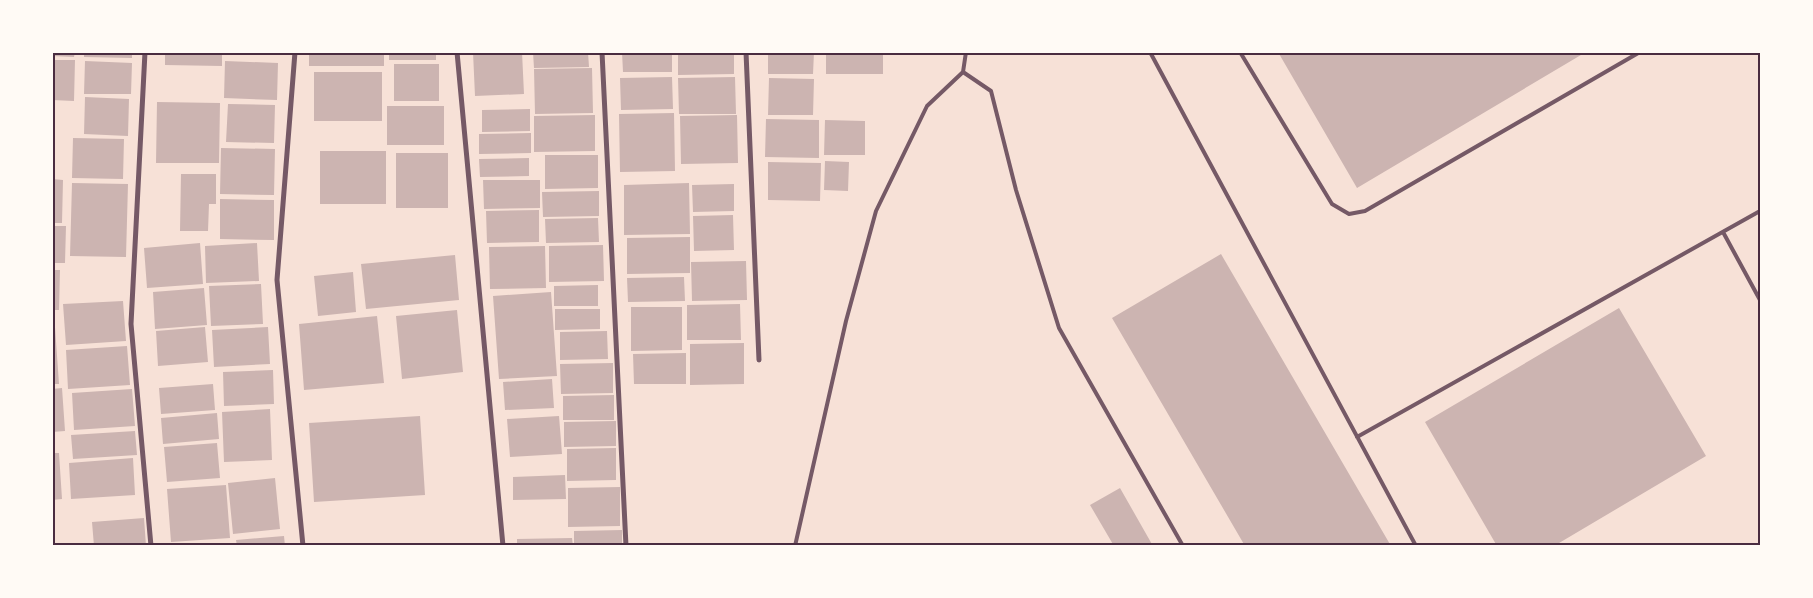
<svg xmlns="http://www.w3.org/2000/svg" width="1813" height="598" font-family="Lato,sans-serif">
<rect width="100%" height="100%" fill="#f7e1d7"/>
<!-- building -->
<path fill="#ccb4b1" d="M52,52h23l-1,5 -22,-1z
M84,52h48v6l-48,-1z
M165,52h57v14l-57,-1z
M309,52h75v14h-75z
M389,52h47v8h-47z
M473,52h49l2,42 -49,2z
M533,52h55l1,15 -55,1z
M622,52h50v20h-49z
M678,52h56v22l-56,1z
M768,52h46l-1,22h-45z
M826,52h57v22h-57z
M1278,52h308l-229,136z
M52,60h23l-1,41 -22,-1z
M85,61l47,2 -1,31h-47z
M225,61l53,2 -1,37 -53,-2z
M394,64h45v37h-45z
M592,68l1,45 -58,1 -1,-45z
M314,72h68v49h-68z
M672,77l1,32 -52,1 -1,-32z
M735,77l1,37h-57l-1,-36z
M769,78l45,1 -1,36h-45z
M85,97l44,2 -1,37 -44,-2z
M157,102l63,1 -1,60h-63z
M228,104l47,1 -1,38 -48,-1z
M387,106h57v39h-57z
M530,109v22l-48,1v-22z
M674,113l1,58 -55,1 -1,-58z
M595,115v36l-61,1v-36z
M737,115l1,48 -57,1 -1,-48z
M766,119l53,1v38l-54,-1z
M825,120l40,1v34h-41z
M531,133v20l-52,1v-20z
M73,138l51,1 -1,40 -51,-1z
M52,139h3l-1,34h-2z
M221,148l54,1 -1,46 -54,-1z
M320,151h66v53h-66z
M396,153h52v55h-52z
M545,155h53v33l-53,1z
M529,158v18l-49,1 -1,-18z
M825,161l24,1 -1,29 -24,-1z
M768,162l53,1 -1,38 -52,-1z
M181,174h35v30h-7l-1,27h-28z
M52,179l11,1 -1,43h-10z
M483,180h57v28l-56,1z
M72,183l56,1 -2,73 -56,-1z
M689,183l1,51 -66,1v-50z
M734,184v27l-41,1 -1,-27z
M599,191v25l-56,1 -1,-25z
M220,199l54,1v40l-54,-1z
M539,210v32l-52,1 -1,-32z
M733,215l1,35 -40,1 -1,-35z
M598,218l1,24 -53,1 -1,-24z
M52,226h14l-1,37h-13z
M690,237v36l-63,1v-36z
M200,243l3,41 -56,4 -3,-40z
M257,243l2,38 -53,2 -1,-37z
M603,245l1,36 -55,1v-36z
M545,246l1,42 -56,1 -1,-42z
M1221,254l170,292h-146l-133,-228z
M455,255l4,45 -93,9 -5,-45z
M746,261l1,39 -55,1 -1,-39z
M52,270h8l-1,40h-7z
M353,272l3,40 -38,4 -4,-40z
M684,277l1,24 -57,1 -1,-24z
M261,284l2,40 -52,2 -2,-40z
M598,285v21h-44v-20z
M204,288l3,37 -52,4 -2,-37z
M551,292l6,84 -58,3 -6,-83z
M123,301l3,40 -60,4 -3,-41z
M740,304l1,36h-54v-35z
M631,307h51v43l-51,1z
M1619,308l87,148 -152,90h-57l-72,-124z
M555,309h45v20l-45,1z
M457,310l6,62 -61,7 -6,-63z
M377,316l7,67 -80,7 -5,-66z
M52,327h3l4,57h-7z
M205,327l3,35 -50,4 -2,-35z
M268,327l2,37 -56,3 -2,-37z
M607,331l1,28 -48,1v-28z
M744,343v41l-54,1v-41z
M127,346l3,39 -62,4 -2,-39z
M686,353v31h-52l-1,-30z
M613,363v30l-52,1 -1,-30z
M273,370l1,34 -50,2 -1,-34z
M552,379l2,29 -49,2 -2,-28z
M213,384l2,26 -54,4 -2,-26z
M62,388l3,43 -13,1v-43z
M132,389l3,37 -61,4 -2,-37z
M614,395v25h-51v-24z
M270,409l2,51 -48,2 -2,-50z
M217,413l2,26 -56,5 -2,-26z
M420,416l5,79 -111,7 -5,-79z
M559,416l3,38 -52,3 -3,-38z
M616,421v25l-52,1v-25z
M135,431l2,24 -64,4 -2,-24z
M217,443l3,35 -53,4 -3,-35z
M616,448v32l-49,1v-32z
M52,453h7l3,46 -10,1z
M133,458l2,37 -64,4 -2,-36z
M565,475l1,24 -53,1v-23z
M275,478l5,51 -47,5 -5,-51z
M226,485l4,53 -59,4 -4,-53z
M620,487v39l-52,1v-39z
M1120,488l33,58h-39l-24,-41z
M144,518l2,28h-52l-2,-24z
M622,530v16h-48v-15z
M284,536l1,10h-48l-1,-6z
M572,538l1,8h-56v-7z"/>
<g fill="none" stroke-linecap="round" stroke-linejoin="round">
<!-- service -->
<path stroke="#755966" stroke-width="4" d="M1150,52l266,494
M1240,52l92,152 17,10 16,-3 275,-159
M963,72l3,-20
M1723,232l37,68
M1357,437l403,-226
M795,546l51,-225 30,-110 51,-105 36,-34 28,19 25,99 43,138 124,218"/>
<!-- minor -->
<path stroke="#755966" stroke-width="5" d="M145,52l-14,272 20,222
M295,52l-18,228 26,266
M457,52l46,494
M602,52l24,494
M746,52l13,308"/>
</g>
<!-- border -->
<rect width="1813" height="598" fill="none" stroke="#fffaf5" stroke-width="108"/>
<rect x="54" y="54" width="1705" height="490" fill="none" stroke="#4a2c40" stroke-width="2"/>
</svg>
